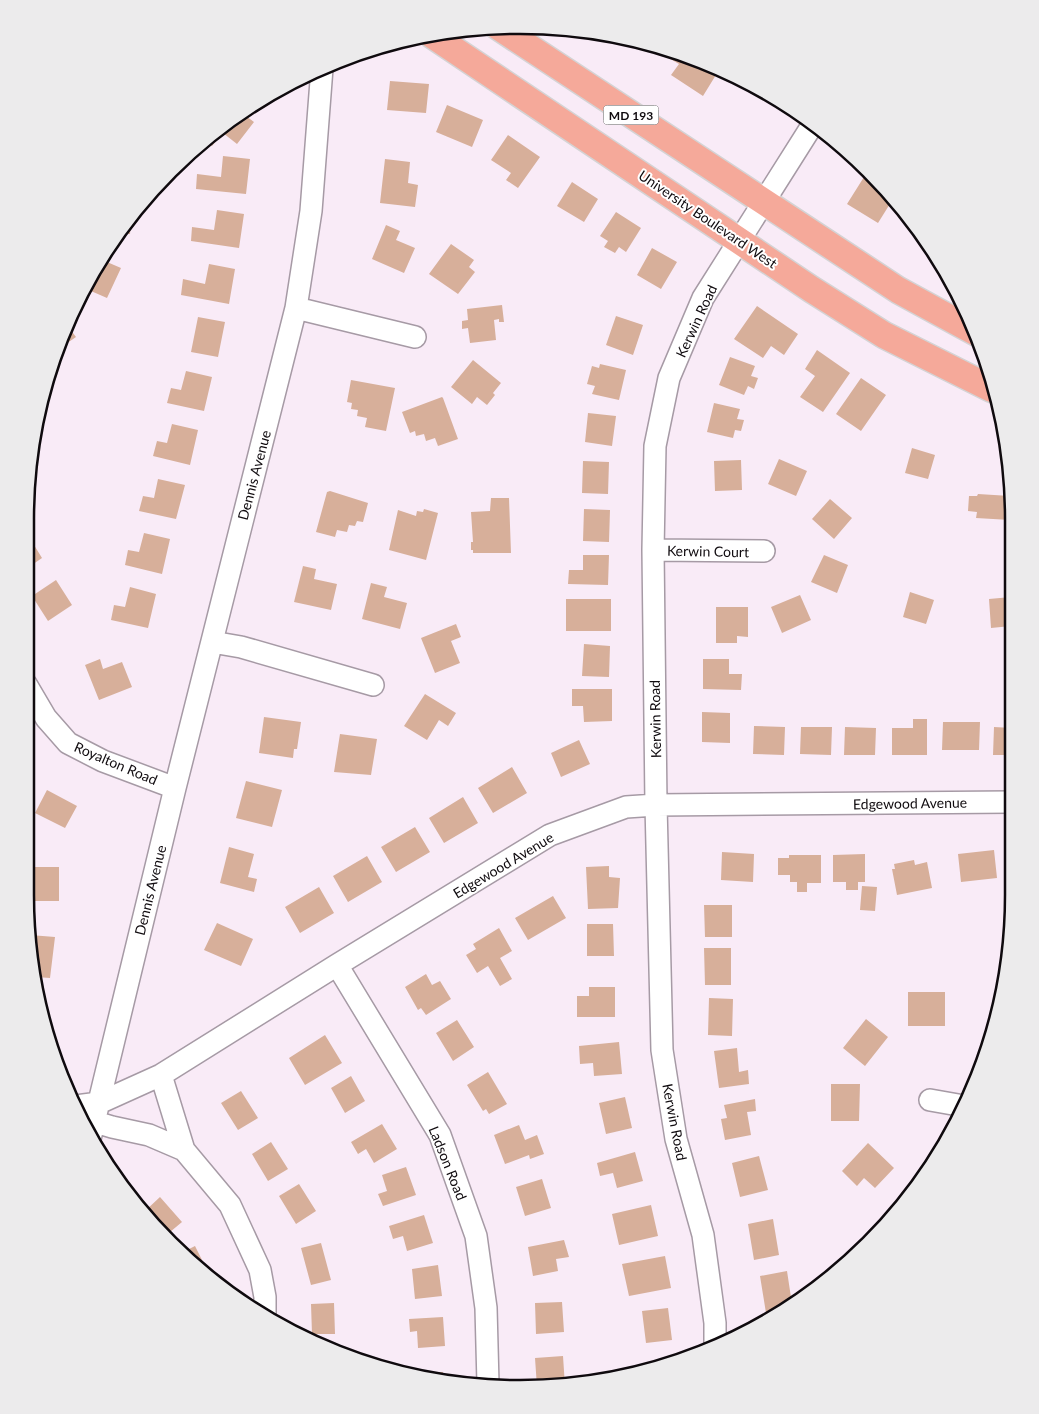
<svg xmlns="http://www.w3.org/2000/svg" width="1039" height="1414" font-family="Lato,sans-serif">
<rect width="100%" height="100%" fill="#f9ebf7"/>
<!-- building -->
<path fill="#d7af9a" d="M645,44l34,7 40,19 -16,26 -32,-21 8,-11z
M390,81l39,3 -3,29 -39,-3z
M447,105l36,15 -11,27 -36,-15z
M242,113l12,9 -17,22 -14,-11 -11,13 -8,-6 15,-13z
M508,135l32,22 -22,31 -12,-8 5,-7 -20,-13z
M223,156l27,3 -4,35 -50,-5 1,-15 24,3z
M385,159l25,3 -2,21 10,2 -3,22 -35,-4z
M864,177l20,12 9,10 -15,24 -31,-19z
M572,182l26,17 -14,23 -27,-16z
M217,210l27,4 -5,34 -48,-7 1,-14 22,3z
M616,212l25,16 -15,24 -7,-5 -4,6 -11,-6 4,-6 -8,-5z
M131,217l-1,17 -12,-1 7,-8z
M386,225l14,6 -4,9 19,8 -11,25 -32,-14z
M451,244l23,16 -5,7 6,5 -17,22 -29,-20z
M652,248l25,14 -16,27 -24,-14z
M100,259l21,9 -14,30 -23,-10z
M209,264l26,5 -6,35 -48,-9 2,-16 22,5z
M502,305l2,17h-5v-3l-5,1 2,20 -26,3 -2,-15 -6,1v-8l6,-1 -1,-11z
M757,306l41,28 -14,21 -13,-9 -8,12 -29,-19z
M616,316l27,9 -10,30 -27,-10z
M198,317l27,5 -7,35 -27,-5z
M67,325l9,12 -19,13z
M817,350l33,23 -27,39 -23,-15 15,-21 -10,-7z
M730,357l25,9 -4,10 7,2 -4,11 -6,-3 -4,9 -25,-10z
M473,360l28,23 -8,10 2,2 -8,10 -10,-8 -5,7 -21,-17z
M600,364l26,6 -7,30 -27,-6 3,-8 -8,-2 5,-18 7,2z
M186,371l26,6 -8,34 -37,-8 4,-15 10,2z
M861,378l25,17 -25,36 -25,-17z
M351,380l44,8 -9,43 -21,-4 2,-9 -10,-2 1,-6 -7,-1 1,-6 -5,-1z
M442,397l1,1 15,41 -20,7 -3,-8 -9,3 -2,-7 -8,2 -1,-5 -5,2 -8,-21z
M714,403l26,6 -3,10 7,1 -3,11 -6,-1 -2,8 -26,-6z
M588,413l28,3 -4,30 -27,-4z
M172,424l26,6 -8,35 -37,-9 4,-15 10,2z
M912,448l23,7 -7,24 -23,-6z
M779,459l28,12 -11,25 -28,-12z
M741,460l1,30 -27,1 -1,-30z
M583,461l26,1 -1,32 -26,-1z
M158,479l27,6 -9,34 -37,-8 4,-15 11,2z
M330,491l38,12 -5,19 -6,-1 -2,5 -6,-1 -2,7 -10,-2 -2,7 -19,-5 11,-40z
M978,494l32,2v24l-34,-2 1,-6 -9,-1 1,-15h8z
M491,498h18l2,55h-38v-3h-2v-8h2l-2,-30 19,-1z
M830,499l22,19 -18,21 -22,-20z
M424,509l14,4 -12,47 -37,-10 9,-40 18,6 1,-5 6,1z
M584,509l26,1 -1,32 -26,-1z
M26,532l16,26 -16,11z
M144,533l26,6 -8,35 -37,-9 3,-15 11,2z
M583,555h26l-1,30 -40,-1 1,-14h14z
M824,555l24,10 -11,28 -26,-11z
M303,566l13,3 -2,10 23,5 -6,26 -37,-8z
M56,580l16,25 -24,16 -16,-25z
M371,583l16,4 -3,10 23,6 -7,26 -38,-10z
M130,587l26,7 -8,34 -37,-8 3,-15 11,2z
M910,592l24,8 -8,24 -23,-7z
M800,595l11,25 -29,13 -11,-26z
M1011,597v29l-20,2 -2,-29z
M566,599h45v32h-45z
M716,607h32v30l-11,-1v7h-21z
M456,624l5,13 -10,4 9,22 -25,10 -14,-35z
M584,644l26,2 -1,31 -27,-1z
M100,659l3,10 19,-7 10,25 -33,13 -14,-35z
M703,659h26v15h13l-1,16 -38,-1z
M572,689h40v32l-28,1 -1,-16h-11z
M425,694l31,19 -8,13 -9,-6 -12,20 -23,-14z
M702,712l28,1v30l-28,-1z
M264,717l37,5 -4,27h-3l-1,9 -34,-5z
M913,719h14v36h-35v-27h21z
M943,722h37l-1,28h-37z
M754,726l31,1 -1,28 -31,-1z
M801,727h31l-1,28 -31,-1z
M845,727l31,1 -1,27h-31z
M994,727l18,1v27h-19z
M340,734l37,5 -6,36 -37,-3z
M579,740l11,24 -29,13 -10,-24z
M512,767l15,26 -34,20 -15,-25z
M25,769l7,7 -7,7z
M246,781l36,9 -10,37 -36,-9z
M47,790l30,16 -12,22 -30,-15z
M463,797l15,26 -34,20 -15,-25z
M415,827l15,25 -34,20 -15,-25z
M229,847l25,7 -6,23 9,2 -3,13 -34,-9z
M994,850l3,28 -36,4 -3,-28z
M722,852l32,2 -1,28 -32,-2z
M865,854v28h-7v8h-12v-8h-13v-27z
M789,855h32v28h-14v9h-10v-10h-7v-7h-12v-17h11z
M367,856l15,26 -34,20 -15,-26z
M914,860l1,5 12,-3 5,26 -35,7 -5,-26h3l-1,-5z
M609,866v11l11,1 -2,30 -30,1 -2,-42z
M34,867h25v34h-25z
M862,886l15,1 -2,24 -15,-1z
M319,887l15,26 -34,20 -15,-26z
M553,896l13,22 -38,22 -13,-22z
M704,905h28v32h-27z
M217,923l36,16 -12,27 -37,-16z
M587,924h26l1,32h-27z
M499,928l13,23 -12,7 12,21 -12,7 -12,-20 -11,7 -11,-18 10,-6 -3,-5z
M30,935l25,2 -5,41 -14,-1z
M704,948h27v37h-26z
M426,974l6,11 8,-4 11,18 -25,16 -5,-7 -3,2 -13,-23z
M589,987h26v30h-38v-21h12z
M908,992h37v34h-37z
M709,998l24,1 -1,37 -24,-1z
M866,1019l22,18 -23,29 -22,-18z
M457,1020l17,27 -21,14 -17,-28z
M325,1035l17,28 -37,22 -16,-27z
M619,1042l3,32 -28,2 -1,-13 -13,1 -1,-18z
M737,1048l2,24 9,-2 1,14 -30,4 -5,-37z
M488,1072l19,32 -18,10 -3,-5 -3,2 -16,-26z
M351,1076l14,25 -20,12 -14,-25z
M831,1084h29l-1,37h-28z
M241,1091l17,27 -20,12 -17,-27z
M625,1097l7,31 -26,6 -7,-31z
M755,1099l1,12 -9,1 4,23 -26,5 -4,-21 6,-1 -3,-13z
M382,1124l15,25 -23,14 -8,-14 -8,5 -7,-12z
M519,1125l6,15 12,-5 7,19 -14,5 -1,-4 -24,9 -11,-29z
M271,1142l17,27 -20,12 -16,-27z
M868,1143l26,25 -19,20 -11,-10 -7,8 -15,-15z
M635,1152l8,29 -26,7 -4,-15 -13,3 -3,-13z
M759,1156l9,34 -28,7 -8,-34z
M406,1167l10,28 -33,11 -5,-12 9,-3 -5,-16z
M542,1179l9,29 -26,8 -9,-29z
M921,1179l-4,5 -3,5 -1,-9z
M299,1184l17,27 -20,13 -17,-28z
M160,1197l22,25 -18,15 -19,-26z
M651,1205l7,31 -39,9 -7,-31z
M424,1215l9,28 -26,8 -4,-15 -10,3 -4,-13z
M773,1219l6,36 -25,5 -6,-36z
M564,1240l5,17 -13,2 2,12 -25,5 -5,-29z
M321,1243l10,37 -20,5 -10,-37z
M195,1246l16,32 -30,-25z
M665,1256l6,32 -42,8 -7,-32z
M438,1265l4,31 -27,3 -3,-30z
M787,1271l5,33 -13,7 -13,2 -6,-37z
M562,1302l2,30 -28,2 -1,-31z
M334,1303l1,31h-23l-1,-30z
M668,1308l4,32 -26,3 -4,-32z
M443,1317l2,29 -27,2 -1,-17 -7,1 -1,-13z
M563,1356l2,30 -28,1 -2,-29z
M668,1365l-21,7 -1,-6z
M403,1372h40v9l-20,-1z"/>
<g fill="none" stroke-linecap="round" stroke-linejoin="round">
<defs>
<path id="minor" d="M296,308l119,29
M653,550l111,1
M212,642l29,5 132,38
M26,684l20,34 22,25 35,18 72,27
M337,965l103,170 36,101 10,72 2,76
M161,1075l23,75
M930,1100l34,6
M76,1106l23,-3 62,-28 176,-110 213,-130 76,-28 30,-2 356,-3
M82,1118l30,9 37,8 35,15 46,55 30,65 5,27v21
M90,1139l85,-351 121,-480 15,-97 11,-143
M715,1347v-24l-12,-88 -27,-96 -14,-89 -6,-245 -3,-255 2,-104 14,-68 34,-80 110,-174"/>
<path id="major" d="M497,26l401,264 79,43
M432,35l379,254 73,46 108,54"/>
</defs>
<!-- minor casing -->
<use href="#minor" stroke="#a69aa5" stroke-width="24"/>
<!-- major casing -->
<use href="#major" stroke="#d4d3d4" stroke-width="29"/>
<!-- minor -->
<use href="#minor" stroke="#fff" stroke-width="21"/>
<!-- major -->
<use href="#major" stroke="#f5a99a" stroke-width="26"/>
</g>
<g text-anchor="middle" dominant-baseline="central" stroke-width="4" stroke-linejoin="round" paint-order="stroke">
<!-- shield labels -->
<rect fill="#fff" stroke="#575456" stroke-width="1" x="603.5" y="105.5" width="55" height="19" rx="4"/>
<g font-size="12" font-weight="bold" fill="#0f0a0e">
<text x="631" y="115">MD 193</text>
</g>
<!-- street labels -->
<g font-size="14" fill="#0f0a0e" stroke="#fff">
<text transform="translate(708 219) rotate(34)">University Boulevard West</text>
<text transform="translate(696 321) rotate(-65)">Kerwin Road</text>
<text transform="translate(254 475) rotate(-75)">Dennis Avenue</text>
<text transform="translate(708 551) rotate(1)">Kerwin Court</text>
<text transform="translate(655 719) rotate(-91)">Kerwin Road</text>
<text transform="translate(116 763) rotate(23)">Royalton Road</text>
<text transform="translate(910 803) rotate(-1)">Edgewood Avenue</text>
<text transform="translate(503 865) rotate(-31)">Edgewood Avenue</text>
<text transform="translate(150 890) rotate(-76)">Dennis Avenue</text>
<text transform="translate(675 1122) rotate(79)">Kerwin Road</text>
<text transform="translate(448 1163) rotate(68)">Ladson Road</text>
</g>
</g>
<!-- crop -->
<path d="M0 0H1039V1414H0ZM519 34H520A485 485 0 0 1 1005 519V895A485 485 0 0 1 520 1380H519A485 485 0 0 1 34 895V519A485 485 0 0 1 519 34Z" fill="#ecebec" fill-rule="evenodd"/>
<path fill="none" stroke="#0f0a0e" stroke-width="2.5" d="M519 34H520A485 485 0 0 1 1005 519V895A485 485 0 0 1 520 1380H519A485 485 0 0 1 34 895V519A485 485 0 0 1 519 34Z"/>
</svg>
